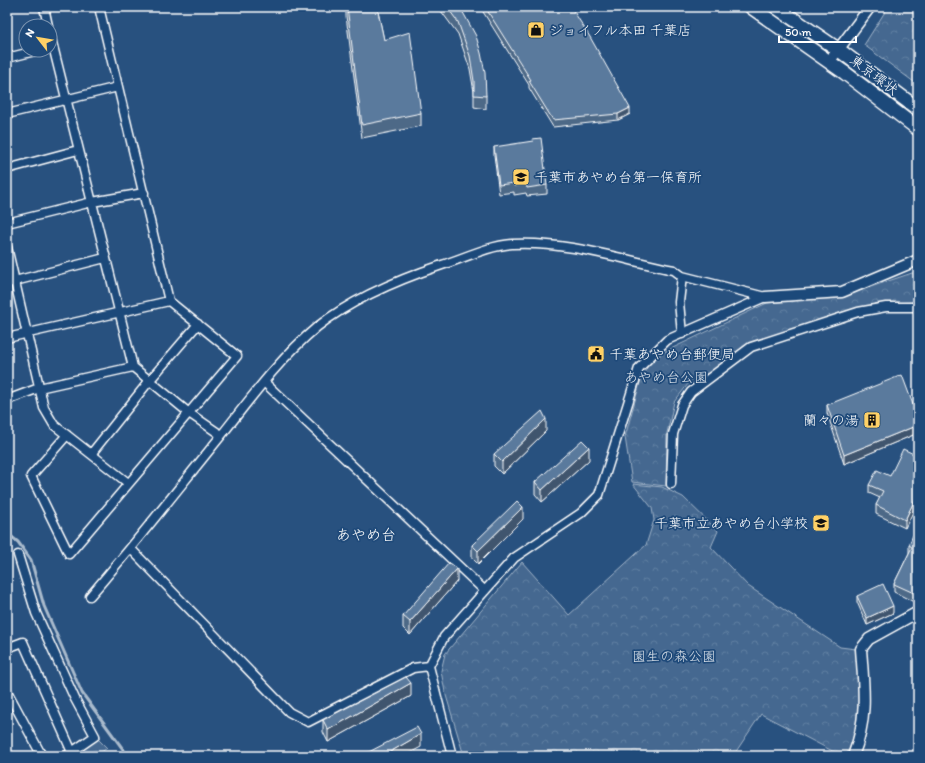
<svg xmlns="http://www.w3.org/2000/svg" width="925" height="763" font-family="Itim,'Klee One',sans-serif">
<defs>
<pattern id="park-crowns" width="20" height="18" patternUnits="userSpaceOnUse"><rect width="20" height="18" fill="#446890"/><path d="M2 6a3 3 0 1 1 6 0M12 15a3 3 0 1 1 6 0" fill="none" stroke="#607fa1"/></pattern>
</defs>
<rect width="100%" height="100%" fill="#28517f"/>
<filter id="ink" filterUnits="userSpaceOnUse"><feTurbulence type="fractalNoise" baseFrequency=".025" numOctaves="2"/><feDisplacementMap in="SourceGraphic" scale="8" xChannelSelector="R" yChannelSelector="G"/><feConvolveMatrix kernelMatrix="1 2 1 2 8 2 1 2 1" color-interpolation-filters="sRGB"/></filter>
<g filter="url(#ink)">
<!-- park -->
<path fill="url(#park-crowns)" stroke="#a2b4c8" d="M888,7h30v78l-54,-40z
M912,273l6,1v28l-31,1 -27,4 -109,36 -42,30 -17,6 -18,23 -7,31 -1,53 -34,-4 -7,-45 16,-58 7,-14 10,-10 109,-52 77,-7z
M633,484l29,3 21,10 35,34 -7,16 37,39 92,61 16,2c2,42 7,67 -9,107h-5l-81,-42 -28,42h-269l-19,-64 -4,-21 4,-17 77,-92 47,53 77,-70 8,-25 -2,-12z
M98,739l9,9 -11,8h-22z"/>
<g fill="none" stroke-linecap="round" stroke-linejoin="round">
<!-- stream -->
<path stroke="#aabbcd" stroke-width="3" d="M7,533l11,9 13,18 13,46 38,87 46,63"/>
<defs>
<path id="minor" d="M44,7l4,19
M50,34l83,333 56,46 32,22
M7,58l32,-8
M7,114l111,-27
M7,169l71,-19
M7,223l85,-21 52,-9
M7,247l37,161 10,17 74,58
M682,276l-3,26 3,32
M7,283l98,-25
M7,338l162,-37
M264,382l221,209
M7,400l32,-12 94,-21
M67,435l-36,41 38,78 168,-198 -68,-55 -70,-294
M91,454l59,-74 48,-56
M671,484l2,-50 9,-29 9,-13 60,-45 107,-35 28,-5h32
M131,549l158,163 19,10 105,-54 16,-2
M18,555l18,58 39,86 20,37 -29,20
M90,596c45,-52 87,-106 130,-159 30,-38 60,-79 97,-110 35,-28 83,-48 125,-62 22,-7 46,-19 70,-21 54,-3 109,15 162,26l8,6 83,21
M7,648l16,-6 49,110
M7,691l35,65
M452,756l-23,-90 15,-29 70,-79 67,-45 18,-18 40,-127 28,-28 98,-43"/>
<path id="tertiary" d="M829,62l41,-55
M765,297l77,-5 76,-32
M853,756c15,-38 11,-67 8,-107l8,-10 49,-27"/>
<path id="trunk" d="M751,7l94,66 73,56
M776,7l63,43 79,59"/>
</defs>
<!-- minor casing -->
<use href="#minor" stroke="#fff" stroke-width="11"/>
<!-- tertiary casing -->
<use href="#tertiary" stroke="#fff" stroke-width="13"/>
<!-- trunk casing -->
<use href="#trunk" stroke="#fff" stroke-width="16"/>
<!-- minor -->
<use href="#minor" stroke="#1f4a7a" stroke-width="8"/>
<!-- tertiary -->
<use href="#tertiary" stroke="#1f4a7a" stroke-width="10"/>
<!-- trunk -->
<use href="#trunk" stroke="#1f4a7a" stroke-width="13"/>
</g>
<!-- wall -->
<path fill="#4d6987" stroke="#fff" d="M346,7h31l7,33 37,73v13l-59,12 -16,-122z
M437,7h23l26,89v13l-12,-2v-15l-4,-23 -12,-35 -17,-23z
M480,7h91l59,107 -12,6 -65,7 -24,-39v-3z
M494,147l53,38v9l-20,2 -1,-3 -12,2v-3l-15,2 -5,-39z
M827,405l91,13v15l-74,31 -17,-51z
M546,431l-44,43 -8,-8v-12z
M918,456l-13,72 -29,-14v-9l4,-7 -11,-5v-8l21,-9z
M589,460l-47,42 -7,-8v-12z
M523,519l-45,45 -6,-6v-13z
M918,538l-2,65 -22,-11v-8l15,-31v-8z
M457,581l-47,54 -7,-7v-12z
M857,596l36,17 -26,12 -10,-23z
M411,696l-83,46 -5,-10v-12z"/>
<!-- shaded-wall -->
<path fill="#3f556e" stroke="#fff" d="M630,108v6l-12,6v-6z
M546,419v12l-44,43v-12z
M918,425v8l-74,31v-9z
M589,447v13l-47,42v-12z
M918,493v9l-13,26v-8z
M523,507v12l-45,45v-13z
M457,569v12l-47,54v-13z
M918,590v9l-2,4v-9z
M893,606v7l-26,12v-7z
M411,683v13l-83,46v-12z
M421,734v13l-17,9h-21z"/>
<!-- building -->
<path fill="#5a7a9d" stroke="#fff" d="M347,7h30l7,33 26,-8 11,81 -59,12z
M447,7h13l16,29 5,17 4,20 1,23 -12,-1v-14l-4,-25 -12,-34z
M485,7h86l19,30 40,71 -12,6 -65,6 -24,-39 2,-1z
M541,138l6,47 -20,3 -1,-3 -12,1v-3l-15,2 -5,-38 39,-6 -1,-2z
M902,375l16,43v7l-74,30 -17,-50z
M542,411l4,8 -44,43 -8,-8z
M582,440l7,7 -47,43 -7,-8z
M903,449l15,7v37l-13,27 -29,-15 7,-14 -14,-6 8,-15 13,6z
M517,501l6,6 -45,44 -6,-6z
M913,535l5,3v52l-2,4 -22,-10 18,-37 -3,-2z
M449,563l8,6 -47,53 -7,-6z
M883,584l10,22 -26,12 -10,-22z
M406,677l5,6 -83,47 -5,-10z
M417,727l4,7 -38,22h-17l-1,-2z"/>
</g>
<!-- icons -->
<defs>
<symbol id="shop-square" viewBox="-11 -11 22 22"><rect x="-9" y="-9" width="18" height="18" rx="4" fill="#ffd166" stroke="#1f4a7a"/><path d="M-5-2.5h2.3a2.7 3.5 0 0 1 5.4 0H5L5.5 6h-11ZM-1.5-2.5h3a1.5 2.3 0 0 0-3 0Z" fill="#111"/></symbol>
<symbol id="school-square" viewBox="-11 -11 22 22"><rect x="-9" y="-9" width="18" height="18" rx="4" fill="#ffd166" stroke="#1f4a7a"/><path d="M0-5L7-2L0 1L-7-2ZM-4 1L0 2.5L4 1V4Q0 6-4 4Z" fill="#111"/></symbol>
<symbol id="civic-square" viewBox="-11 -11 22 22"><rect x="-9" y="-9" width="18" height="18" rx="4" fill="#ffd166" stroke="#1f4a7a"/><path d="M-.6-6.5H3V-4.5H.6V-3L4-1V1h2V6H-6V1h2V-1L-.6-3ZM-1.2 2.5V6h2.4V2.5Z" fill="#111"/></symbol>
<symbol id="building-square" viewBox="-11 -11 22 22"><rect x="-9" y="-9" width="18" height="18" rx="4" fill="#ffd166" stroke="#1f4a7a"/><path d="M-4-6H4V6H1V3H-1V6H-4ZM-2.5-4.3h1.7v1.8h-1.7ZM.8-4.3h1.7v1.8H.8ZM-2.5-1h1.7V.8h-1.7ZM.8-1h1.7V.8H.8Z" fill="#111"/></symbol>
</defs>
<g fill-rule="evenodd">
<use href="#shop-square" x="526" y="20" width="20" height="20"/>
<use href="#school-square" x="511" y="167" width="20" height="20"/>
<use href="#civic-square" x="586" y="344" width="20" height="20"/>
<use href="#building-square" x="862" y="410" width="20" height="20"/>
<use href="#school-square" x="811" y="513" width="20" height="20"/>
</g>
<g text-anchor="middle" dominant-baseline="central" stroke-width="3.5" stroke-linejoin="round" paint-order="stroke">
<!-- poi labels -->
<g font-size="14" fill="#fff" stroke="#1f4a7a" text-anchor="start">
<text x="549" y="30">ジョイフル本田 千葉店</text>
<text x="534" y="177">千葉市あやめ台第一保育所</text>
<text x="609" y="354">千葉あやめ台郵便局</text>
<text x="859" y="420" text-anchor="end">蘭々の湯</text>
<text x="808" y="523" text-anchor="end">千葉市立あやめ台小学校</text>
</g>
<!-- street labels -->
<g font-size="14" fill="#fff" stroke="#1f4a7a">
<text transform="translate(874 75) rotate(37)">東京環状</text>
</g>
<!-- park labels -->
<g font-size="14" fill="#dae1e9" stroke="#1f4a7a">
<text x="666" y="377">あやめ台公園</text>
<text x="674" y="656">園生の森公園</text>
</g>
<!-- neighbourhood labels -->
<g font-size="15" fill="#fff" stroke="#1f4a7a">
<text x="366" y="535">あやめ台</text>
</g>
</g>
<!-- margin -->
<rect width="925" height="763" fill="none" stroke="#1f4a7a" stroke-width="24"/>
<rect x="12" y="12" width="901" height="739" fill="none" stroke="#fff" stroke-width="1.5" filter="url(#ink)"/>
<!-- north arrow -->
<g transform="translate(38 38) rotate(301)"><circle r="19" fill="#1f4a7a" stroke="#7992af"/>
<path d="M0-3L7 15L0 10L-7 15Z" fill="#ffd166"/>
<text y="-6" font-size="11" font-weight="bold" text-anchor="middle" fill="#ffffff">N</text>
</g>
<!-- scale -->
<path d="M779 36v6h77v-6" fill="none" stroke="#ffffff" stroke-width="2"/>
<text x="785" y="36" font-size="12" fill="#ffffff" stroke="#1f4a7a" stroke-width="3" paint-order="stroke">50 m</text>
</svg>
